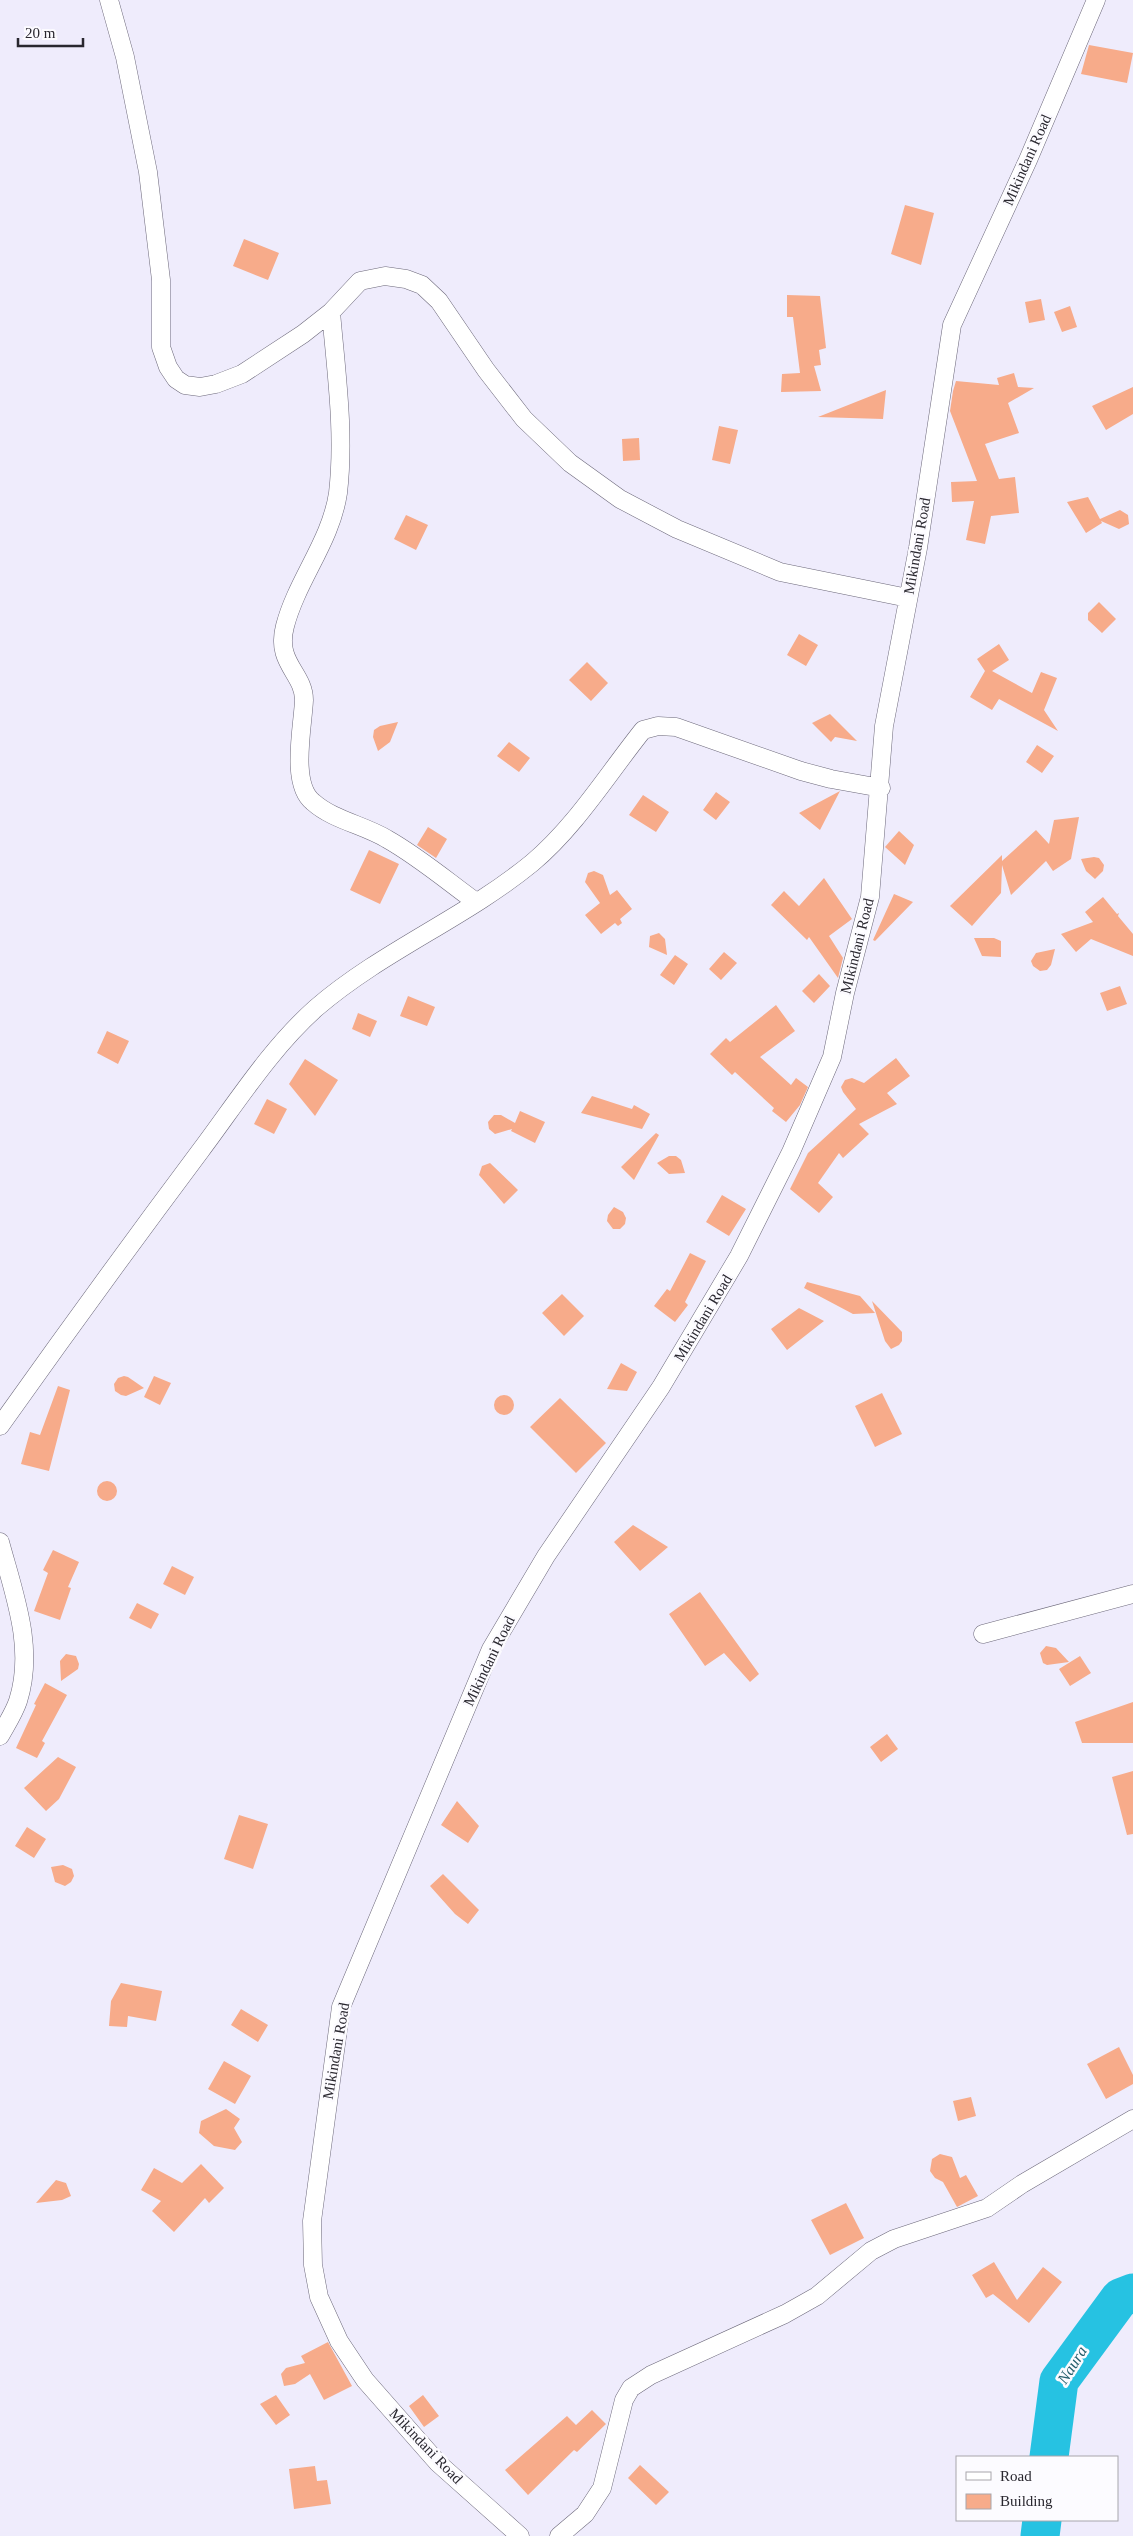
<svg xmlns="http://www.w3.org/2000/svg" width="1133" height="2536" font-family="Georgia,serif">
<rect width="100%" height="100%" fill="#efecfc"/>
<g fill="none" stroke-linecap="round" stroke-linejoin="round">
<!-- river -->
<path stroke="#26c2e2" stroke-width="39" d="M1049,2457l10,-76 61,-83 13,-5
M1040,2536l2,-16"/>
</g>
<!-- building -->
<path fill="#f7ab8a" d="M1089,45l44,8 -6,30 -46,-9z
M905,205l29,8 -13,52 -30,-11z
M244,239l35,14 -11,27 -35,-14z
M787,295l33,1 6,52 -7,2 2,15 -7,1 7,25 -40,1 1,-18 18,-1 -7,-56h-6z
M1041,299l4,21 -16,3 -4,-21z
M1070,306l7,21 -15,5 -8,-20z
M1014,373l4,14 16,1 -26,15 11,30 -34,11 14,35 16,-2 4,36 -28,3 -6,28 -19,-4 8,-39 -22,1 -1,-20 26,-1 -27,-70 3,-20 3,-10 43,4 -2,-7z
M1133,387v27l-27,16 -14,-24z
M886,390l-3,29 -65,-2z
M719,426l19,4 -8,34 -18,-4z
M639,438l1,22 -17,1 -1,-22z
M1088,497l12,22 20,-9 8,5 1,9 -10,5 -18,-8 1,2 -16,10 -19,-31z
M406,515l22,10 -12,25 -22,-11z
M1099,602l17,17 -14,14 -14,-13v-7z
M799,634l19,11 -12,21 -19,-11z
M999,644l10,16 -17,11 40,22 9,-21 16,6 -13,32 14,21 -59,-32 -7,11 -22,-13 15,-26 -8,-12z
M587,662l21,21 -17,18 -22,-21z
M830,714l27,27 -22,-4 -4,5 -19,-19z
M398,722l-8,20 -12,9 -5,-14 1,-7 6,-4z
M509,742l21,16 -11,14 -22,-16z
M1037,745l17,11 -12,17 -16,-11z
M840,791l-20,39 -21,-17z
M716,792l14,10 -14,18 -13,-10z
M643,795l26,17 -13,20 -27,-17z
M1079,817l-8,42 -18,12 -7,-10 -35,34 -9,-30 -1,28 -29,33 -22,-20 52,-51v6l34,-31 13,14 5,-24z
M428,827l19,12 -11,19 -19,-13z
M899,831l15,14 -9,20 -20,-18z
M369,850l30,14 -19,40 -30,-14z
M1094,857l5,1 5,7 -1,6 -8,8 -9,-8 -5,-12z
M594,871l9,4 7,20 7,-5 15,19 -12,10 2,4 -4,3 -3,-3 -14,11 -16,-19 15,-12 -15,-21 3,-9z
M824,878l28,41 -23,17 14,22 -5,20 -29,-41 -2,3 -36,-35 13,-14 15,15z
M894,894l19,8 -38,39 -2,-1z
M1103,897l14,17 2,-1 -1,3 15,18v22l-42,-17 -15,13 -15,-18 32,-12 -8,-10z
M659,933l6,6 2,16 -18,-8 1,-11z
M974,938h20l7,3v16l-19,-1z
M1055,949l-4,16 -4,5 -7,1 -7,-5 -2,-5 5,-8z
M724,952l13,11 -16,17 -12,-11z
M675,955l13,9 -14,21 -14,-10z
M819,974l11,12 -16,17 -12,-12z
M1120,986l7,18 -20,7 -7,-18z
M408,996l27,11 -8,19 -27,-10z
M776,1005l19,26 -35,26 31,28 5,-7 12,9 -8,18 -14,17 -14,-11 2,-3 -39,-36 -3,3 -22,-21 16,-16 4,4z
M358,1013l19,8 -7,16 -18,-8z
M107,1031l22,10 -11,23 -21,-11z
M896,1058l14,18 -23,17 10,11 -38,20 10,10 -26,24 -4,-5 -21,30 15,14 -14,16 -29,-24 18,-36 48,-44 -13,-17 -2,-5 4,-7 7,-2 12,5z
M305,1059l33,21 -23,36 -26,-32z
M592,1096l40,13 2,-4 16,9 -8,15 -61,-16z
M267,1099l20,10 -13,25 -20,-10z
M520,1111l25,11 -10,21 -24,-12 1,-2 -17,5 -6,-5 -1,-7 6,-7h7l14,8z
M656,1133l3,2 -25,45 -13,-13z
M669,1156h7l5,4 4,13 -16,1 -12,-11z
M490,1163l28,27 -14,14 -25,-29 3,-9z
M722,1195l24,14 -17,27 -23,-14z
M614,1207l9,5 3,6 -1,6 -5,5h-7l-6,-8 1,-6z
M690,1253l16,8 -21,41 3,3 -13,17 -21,-16 13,-17 3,2z
M807,1282l53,14 15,17 -22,1 -49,-26z
M562,1294l22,22 -20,20 -22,-23z
M872,1301l30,31v9l-3,4 -8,4 -6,-8z
M799,1308l25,13 -37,29 -16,-21z
M621,1363l16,9 -10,19 -20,-2z
M124,1376l4,1 16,11 -18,8 -5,-1 -6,-4 -1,-7 4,-6z
M154,1376l17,7 -11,22 -16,-8z
M58,1386l12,4 -21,81 -28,-7 9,-32 10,3z
M882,1393l20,41 -27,13 -20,-41z
M494 1405a10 10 0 1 1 20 0a10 10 0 1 1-20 0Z
M560,1398l46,45 -30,30 -46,-46z
M97 1491a10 10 0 1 1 20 0a10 10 0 1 1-20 0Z
M633,1525l35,22 -28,24 -26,-29z
M53,1550l26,12 -11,25 3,1 -11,32 -26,-9 14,-38 -5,-3z
M172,1566l22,11 -9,18 -22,-11z
M700,1592l59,82 -9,8 -26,-29 -19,13 -36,-52z
M137,1603l22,11 -8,15 -22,-11z
M1046,1646l10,2 13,14 -22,3 -4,-2 -3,-10z
M66,1654l10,2 3,8 -1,5 -17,12 -1,-20z
M1080,1656l11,17 -21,13 -11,-17z
M45,1683l22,12 -25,46 3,2 -8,15 -21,-10 20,-43 -2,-1z
M1133,1702v41h-51l-7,-21z
M887,1734l11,15 -17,13 -11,-15z
M58,1757l18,10 -17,32 -13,12 -22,-23z
M1133,1771v63l-6,1 -15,-58z
M457,1801l22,25 -11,17 -27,-18z
M239,1815l29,9 -15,45 -29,-10z
M27,1827l19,12 -12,19 -19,-12z
M63,1865l9,4 2,7 -3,6 -6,4 -10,-4 -4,-15z
M443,1874l36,36 -11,14 -13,-10 -25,-28z
M121,1983l41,8 -6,30 -28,-5 -1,11 -18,-1 2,-25z
M241,2009l27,16 -10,17 -27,-17z
M1119,2047l14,28v9l-27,15 -19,-35z
M224,2061l27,15 -16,28 -27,-15z
M971,2097l5,19 -18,5 -5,-20z
M226,2109l14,10 -6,9 8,14 -7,8 -21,-4 -15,-13 2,-12z
M940,2154l12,3 8,21 6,-3 12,21 -21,11 -14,-25 -8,-4 -5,-7 2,-12z
M201,2164l23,24 -15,15 -4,-5 -31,34 -22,-21 9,-10 -20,-11 13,-22 28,15z
M56,2180l10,3 5,13 -9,4 -26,3z
M846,2203l18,35 -34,17 -19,-35z
M994,2262l23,38 26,-33 19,15 -33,41 -36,-29 -7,4 -14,-23z
M328,2342l24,44 -28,14 -14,-26 -15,10 -11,2 -3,-12 5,-6 19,-5 -4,-7z
M276,2395l14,20 -14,10 -16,-21z
M423,2395l16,21 -15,11 -15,-21z
M592,2410l14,14 -29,28 -3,-2 -46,45 -23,-25 62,-54 9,9z
M640,2465l29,27 -13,13 -28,-27z
M315,2466l2,15 10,-1 4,24 -37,5 -5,-40z"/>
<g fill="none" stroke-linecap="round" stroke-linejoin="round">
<defs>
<path id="minor" d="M109,0l16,57 23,115 13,108v67l7,20 8,12 9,6 15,2 16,-3 26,-10 61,-40 28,-22 29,-31 25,-5 21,3 16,6 17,16 47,69 38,49 46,44 50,36 57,30 103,43 128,26
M331,312c5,59 14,121 7,181 -7,48 -41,87 -53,133 -10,37 19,47 19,74 -1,26 -14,84 9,102 20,18 51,23 74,37 32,18 60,42 89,63
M0,1426c66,-93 133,-185 201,-276 36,-48 70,-102 115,-142 66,-57 149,-90 216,-145 44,-37 75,-88 111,-133l15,-4 18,1 125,44 30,8 50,9
M0,1542c14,52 35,106 18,159 -4,12 -12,24 -18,35
M983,1634l150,-40
M520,2536l-82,-73 -73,-83 -26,-39 -20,-44 -6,-32 -1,-44 29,-214 150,-358 55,-93 115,-169 78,-131 52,-104 41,-95 13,-64 25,-96 14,-171 34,-178 34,-223 76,-165 68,-160
M559,2536l26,-22 17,-26 22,-88 7,-12 20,-13 134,-61 32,-18 54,-45 23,-12 93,-31 35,-24 111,-65"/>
</defs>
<!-- minor casing -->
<use href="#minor" stroke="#6c687a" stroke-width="19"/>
<!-- minor -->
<use href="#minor" stroke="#fff" stroke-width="18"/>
</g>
<g text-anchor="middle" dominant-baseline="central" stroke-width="5" stroke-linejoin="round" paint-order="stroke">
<!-- street labels -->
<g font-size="15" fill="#29272f" stroke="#fcfbff">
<text transform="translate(1027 160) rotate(-66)">Mikindani Road</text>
<text transform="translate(917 546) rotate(-80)">Mikindani Road</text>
<text transform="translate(857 946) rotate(-76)">Mikindani Road</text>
<text transform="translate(703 1318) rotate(-59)">Mikindani Road</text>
<text transform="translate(489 1661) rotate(-64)">Mikindani Road</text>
<text transform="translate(336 2051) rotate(-80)">Mikindani Road</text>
<text transform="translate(426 2446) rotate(46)">Mikindani Road</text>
</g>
<!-- water labels -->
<g font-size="16" font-style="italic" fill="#27606e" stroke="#fcfbff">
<text transform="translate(1072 2365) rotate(-58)">Naura</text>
</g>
</g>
<!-- legend -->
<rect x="956" y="2456" width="162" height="65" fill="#fcfbff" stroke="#a8a6ac"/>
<rect x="966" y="2472" width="25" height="8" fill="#ffffff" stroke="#a8a6ac"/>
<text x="1000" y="2481" font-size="15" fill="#29272f">Road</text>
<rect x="966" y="2494" width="25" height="15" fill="#f7ab8a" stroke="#a8a6ac"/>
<text x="1000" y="2506" font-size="15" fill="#29272f">Building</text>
<!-- scale -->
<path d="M18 38v8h65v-8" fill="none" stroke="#29272f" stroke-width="2.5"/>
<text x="25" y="38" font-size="15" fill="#29272f" stroke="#fcfbff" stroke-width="4" paint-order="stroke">20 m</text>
</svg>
